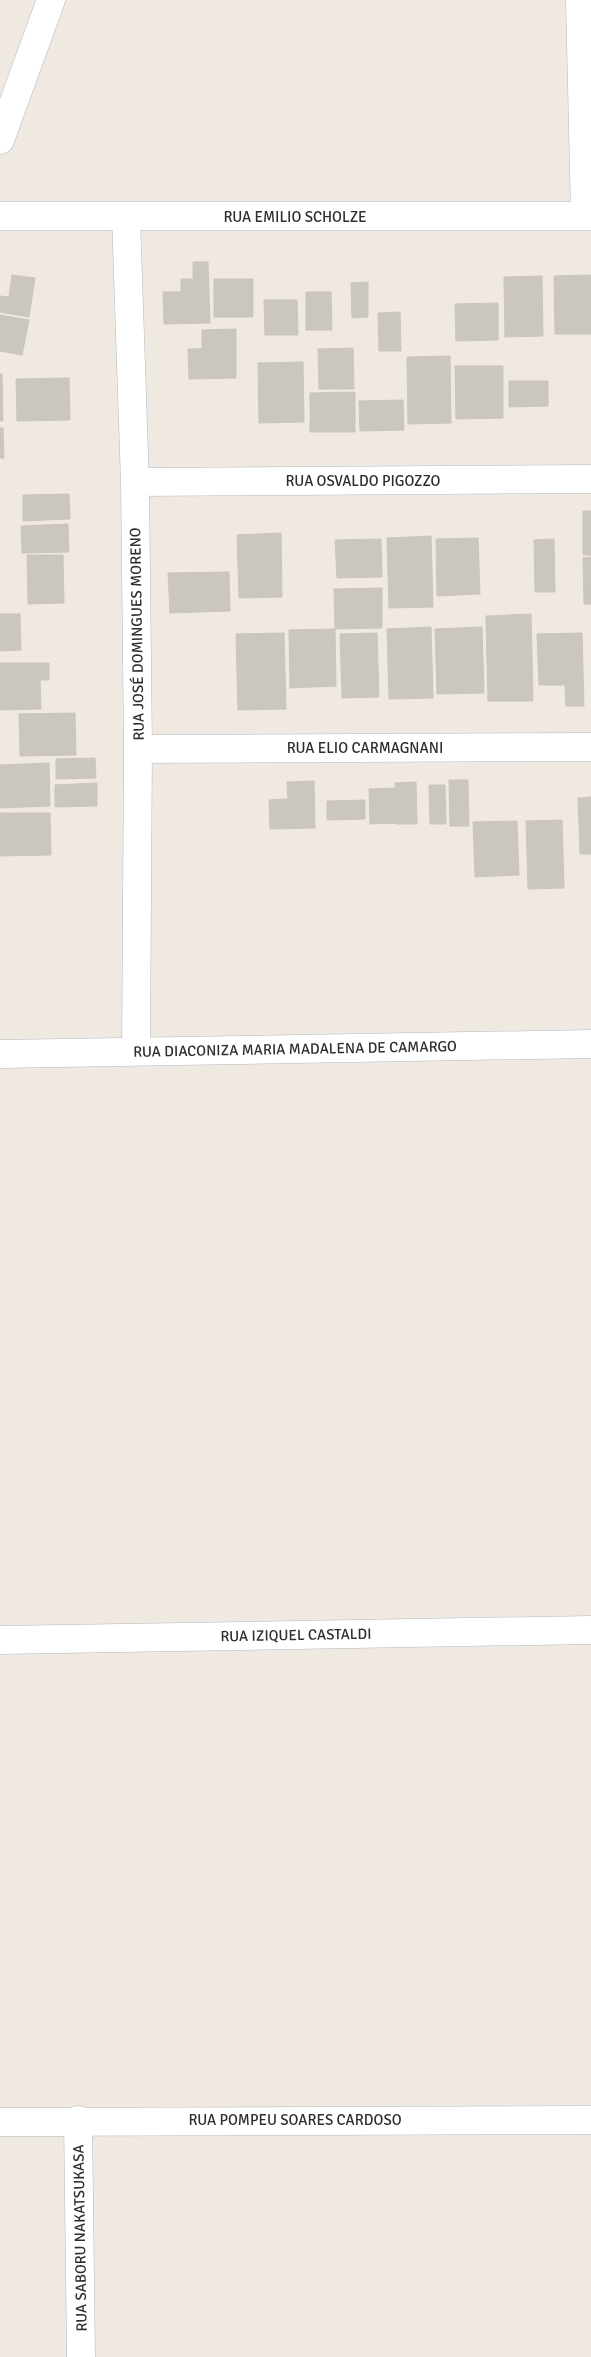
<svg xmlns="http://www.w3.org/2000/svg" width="591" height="2357" font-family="Signika,sans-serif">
<rect width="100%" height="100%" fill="#efe9e1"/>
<!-- building -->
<path fill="#cbc7bf" stroke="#cbc5ba" d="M193,262h15l2,61 -46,1 -1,-32h18v-13h12z
M12,275l23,3 -6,39 -29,-5v-16l9,1z
M591,275v59h-36l-1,-58z
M542,276l1,60 -38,1 -1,-60z
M214,279h39v38h-39z
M368,282v35l-16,1 -1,-35z
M306,292h25l1,38h-26z
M264,300h33l1,35h-33z
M498,303v37l-42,1 -1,-37z
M400,312l1,39h-22l-1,-38z
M0,315l29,5 -7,35 -22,-4z
M236,329v19l-34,1v-19z
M236,348v30l-47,1 -1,-30z
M353,348l1,41h-35l-1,-40z
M450,356l1,67 -43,1 -1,-67z
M303,362l1,60 -45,1 -1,-60z
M455,366h48v52l-47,1z
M0,374h2l1,47h-3z
M69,378l1,42 -53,1 -1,-42z
M509,381h39v25l-39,1z
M355,392v40h-45v-39z
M403,400l1,30 -44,1 -1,-30z
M0,428h3l1,30h-4z
M69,494l1,25 -47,2v-26z
M583,511h8v44h-8z
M68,524l1,28 -47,1 -1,-27z
M281,533l1,64 -43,1 -2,-63z
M431,536l2,71 -44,1 -2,-70z
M478,538l2,56 -43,2 -1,-57z
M381,539l1,38 -45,1 -2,-38z
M554,539l1,53h-20l-1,-52z
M27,555h36l1,48 -36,1z
M591,557v47h-7l-1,-46z
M229,572l1,39 -60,2 -2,-40z
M382,588v40l-47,1 -1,-40z
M0,614h20l1,36 -21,1z
M531,614l2,87h-45l-2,-85z
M431,627l2,71 -44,1 -2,-70z
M482,627l2,66 -47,1 -2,-65z
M335,629l1,57 -46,2 -1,-58z
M284,633l2,76 -48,1 -2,-76z
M377,633l2,64 -37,1 -2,-64z
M582,633l2,73h-18l-1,-21h-26l-2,-51z
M0,663h49v17h-9l1,29 -41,1z
M75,713l1,42 -56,1 -1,-42z
M95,758l1,20 -40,1v-20z
M49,763l1,43 -50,2v-43z
M449,780h19l1,46h-19z
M314,781l1,47 -45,1 -1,-29 19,-1 -1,-17z
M416,782l1,42h-21l-1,-41z
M97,783v23l-42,1v-22z
M429,785h16l1,39h-16z
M395,788l1,35 -26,1 -1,-35z
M591,797v57h-11l-2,-56z
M365,800v19l-38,1v-19z
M0,813h50l1,42 -51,1z
M562,820l2,68 -36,1 -2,-68z
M517,821l2,54 -44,2 -2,-55z"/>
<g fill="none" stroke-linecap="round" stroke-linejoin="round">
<defs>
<path id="minor" d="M580,0l5,216
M0,140l51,-140
M0,216h591
M126,217l9,265 3,267 -2,302
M135,482l456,-3
M138,749l453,-2
M0,1054l591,-10
M0,1640l591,-10
M78,2120l3,237
M0,2122l591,-2"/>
</defs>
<!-- minor casing -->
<use href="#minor" stroke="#b4b7c1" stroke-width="29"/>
<!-- minor -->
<use href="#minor" stroke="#fff" stroke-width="28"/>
</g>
<g text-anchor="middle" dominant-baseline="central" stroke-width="4.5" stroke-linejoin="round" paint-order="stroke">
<!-- street labels -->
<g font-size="15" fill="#2e2e2e" stroke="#fff">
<text x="295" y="217">RUA EMILIO SCHOLZE</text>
<text x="363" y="481">RUA OSVALDO PIGOZZO</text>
<text transform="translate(137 634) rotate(-91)">RUA JOSÉ DOMINGUES MORENO</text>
<text x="365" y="748">RUA ELIO CARMAGNANI</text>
<text transform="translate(295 1049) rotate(-1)">RUA DIACONIZA MARIA MADALENA DE CAMARGO</text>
<text transform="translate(296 1635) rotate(-1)">RUA IZIQUEL CASTALDI</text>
<text x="295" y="2120">RUA POMPEU SOARES CARDOSO</text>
<text transform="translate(80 2238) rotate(-91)">RUA SABORU NAKATSUKASA</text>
</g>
</g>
</svg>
